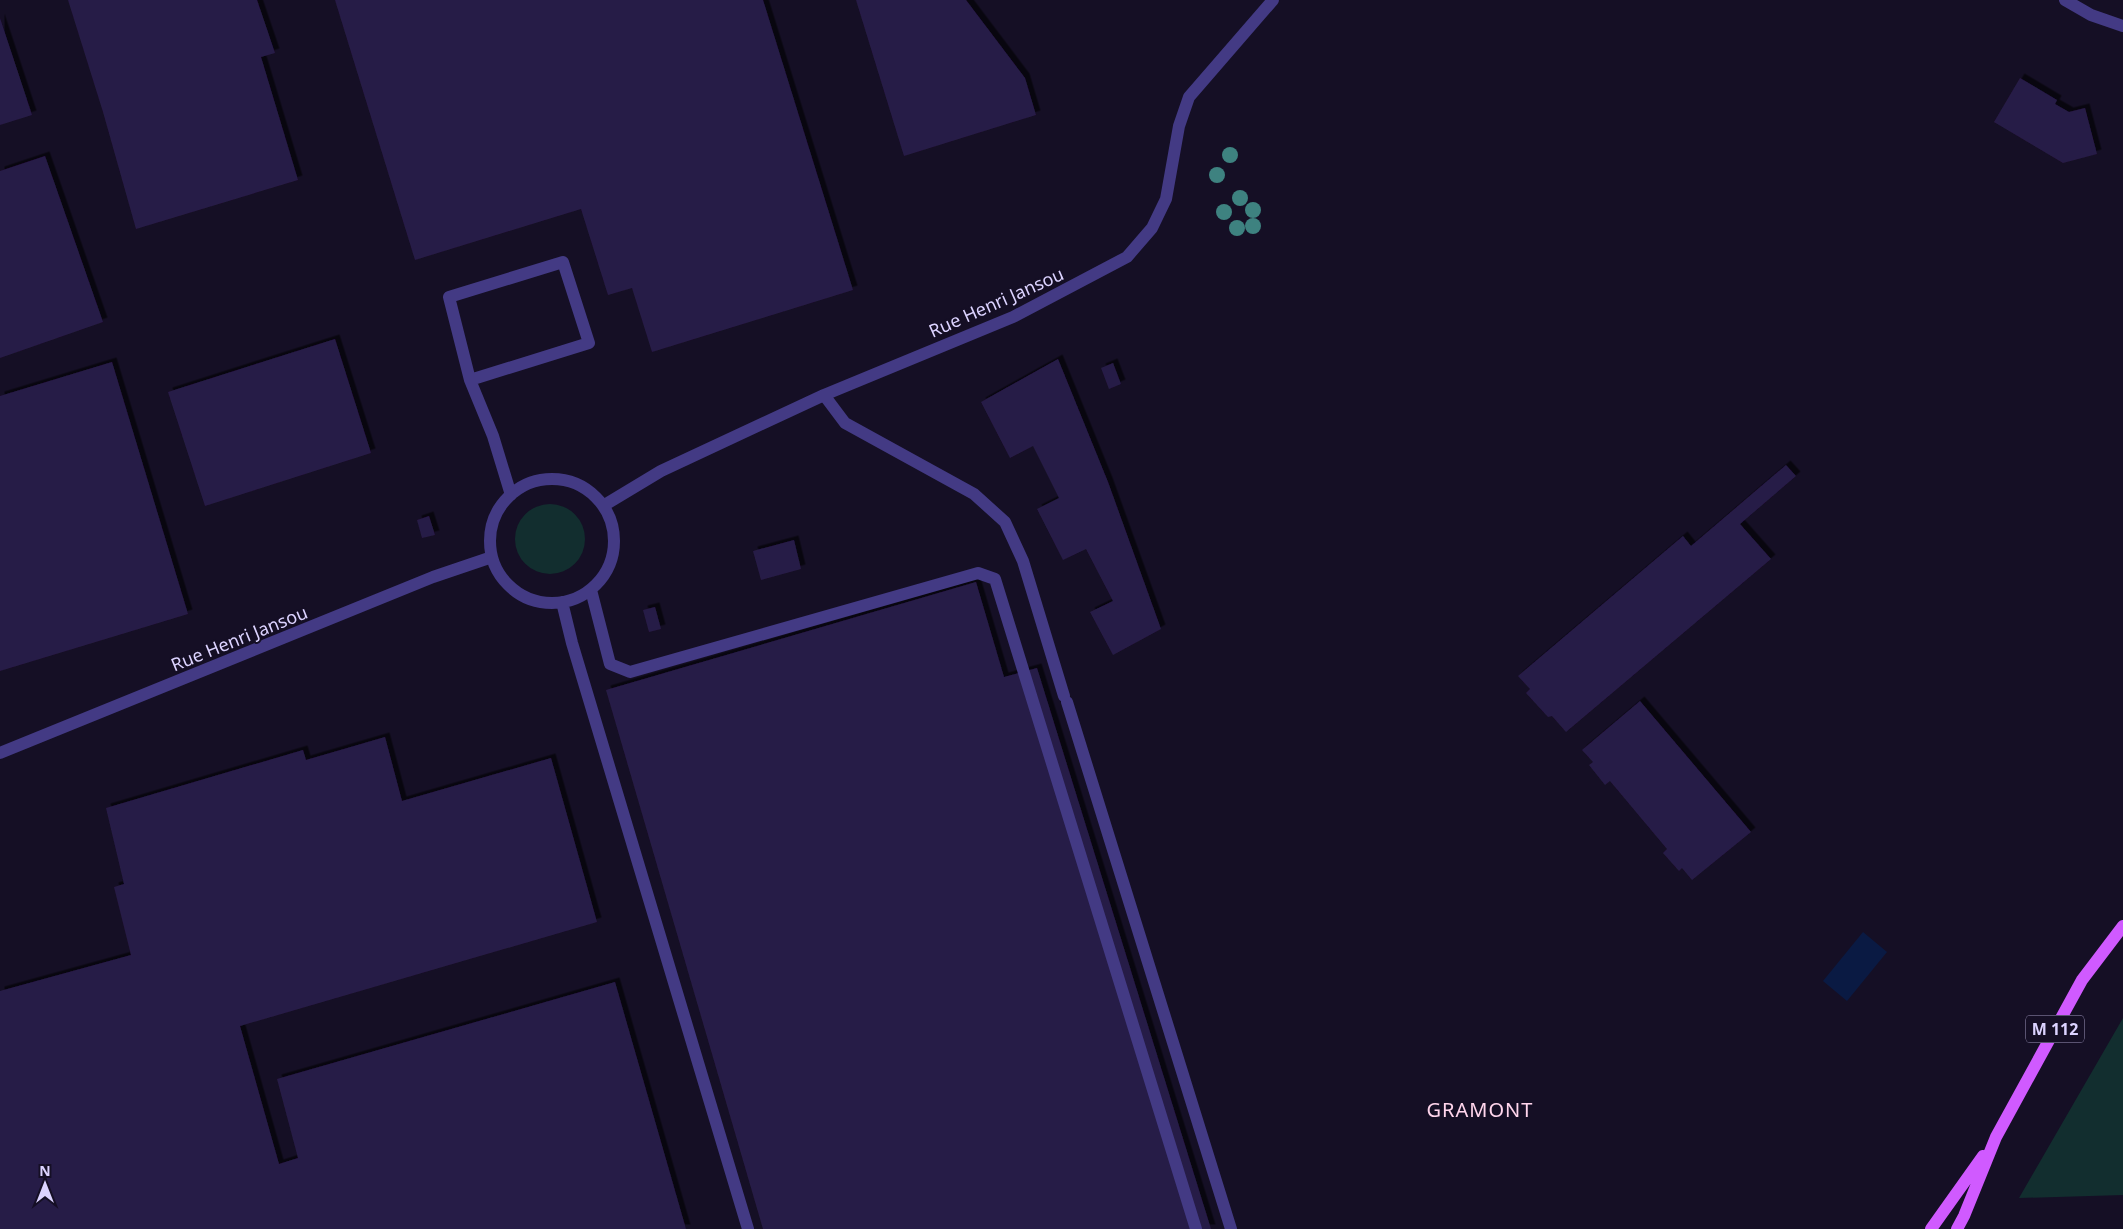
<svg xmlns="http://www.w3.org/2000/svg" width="2123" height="1229" font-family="'Noto Sans',sans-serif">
<defs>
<filter id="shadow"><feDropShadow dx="4.5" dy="-4.5" stdDeviation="0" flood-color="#0009"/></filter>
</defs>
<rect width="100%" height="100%" fill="#150f25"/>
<!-- green -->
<path fill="#122e2f" d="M515 539a35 35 0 1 1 70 0a35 35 0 1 1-70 0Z
M2123,1018v177l-104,3z"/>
<!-- water -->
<path fill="#0a1a43" d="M1863,932l24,20 -40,49 -24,-20z"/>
<!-- building -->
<path fill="#281b46" filter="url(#shadow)" d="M68,0h189l18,53 -14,4 37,123 -162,49 -33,-117z
M335,0h428l90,290 -201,62 -20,-64 -24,7 -27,-86 -166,51z
M856,0h110l59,78 11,37 -132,41z
M0,18l32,97 -32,10z
M2020,78l37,22 -2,4 14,8 16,-4 12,46 -34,9 -69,-41z
M45,156l58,166 -103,36v-187z
M335,339l36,114 -166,53 -37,-114z
M1058,359l50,123 53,147 -48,26 -23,-43 23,-11 -27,-52 -23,11 -26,-51 22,-11 -26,-52 -23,12 -29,-56z
M112,362l76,252 -188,57v-275z
M1113,363l8,21 -12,5 -8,-21z
M1786,465l10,11 -56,48 31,35 -205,173 -14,-16 -4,1 -22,-24 4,-4 -12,-13 165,-140 8,10z
M429,516l6,19 -13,3 -5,-18z
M794,540l7,29 -40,11 -8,-29z
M976,582l28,95 33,-9 174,561h-448l-157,-539z
M655,607l6,22 -12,3 -6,-22z
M1640,701l111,131 -59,48 -10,-12 -3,3 -16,-18 4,-4 -57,-68 -5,4 -16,-20 4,-3 -11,-12z
M385,737l17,64 149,-43 46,164 -357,104 39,138 19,-6 -21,-79 338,-97 71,247h-686v-238l131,-36 -17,-68 10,-3 -18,-76 197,-58 3,10z"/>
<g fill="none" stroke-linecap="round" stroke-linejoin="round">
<!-- minor -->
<path stroke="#433a84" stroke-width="12" d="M2065,0l26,15 32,11
M470,380l119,-37 -26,-81 -114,35 21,83 23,56 18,59
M824,395l21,28 129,71 31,28 18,39 41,135
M490 541a62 62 0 1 1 124 0a62 62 0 1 1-124 0Z
M603,506l58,-35 163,-76 189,-78 114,-60 25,-29 14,-29 13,-73 10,-29 84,-97
M591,590l19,74 20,8 348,-99 17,6 201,650
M562,602l10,41 176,586
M1067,702l164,527
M0,753l433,-176 59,-20"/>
<!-- major -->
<path stroke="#d05aff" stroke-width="12" d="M1931,1229l52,-73
M1957,1229l7,-13 32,-79 86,-157 41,-54"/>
</g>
<!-- trees -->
<g fill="#3e8280">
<circle cx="1230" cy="155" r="8"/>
<circle cx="1217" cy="175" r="8"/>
<circle cx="1240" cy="198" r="8"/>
<circle cx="1253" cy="210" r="8"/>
<circle cx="1224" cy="212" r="8"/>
<circle cx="1253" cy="226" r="8"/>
<circle cx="1237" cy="228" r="8"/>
</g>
<g text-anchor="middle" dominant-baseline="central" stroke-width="4" stroke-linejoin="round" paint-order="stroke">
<!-- shield labels -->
<rect fill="#150f25" stroke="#a098be" stroke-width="1" x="2026" y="1015.5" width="58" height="27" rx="4"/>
<g font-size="16" font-weight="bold" fill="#dcd3ff">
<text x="2055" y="1029">M 112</text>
</g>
<!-- street labels -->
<g font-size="18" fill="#dcd3ff" stroke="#150f25">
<text transform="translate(996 302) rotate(-24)">Rue Henri Jansou</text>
<text transform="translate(239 638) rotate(-22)">Rue Henri Jansou</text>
</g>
<!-- quarter labels -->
<g font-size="20" letter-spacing="1" fill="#ffd5ec" stroke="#150f25">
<text x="1480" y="1109">GRAMONT</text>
</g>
</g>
<!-- north arrow -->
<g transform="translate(45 1184)" stroke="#150f25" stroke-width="4" paint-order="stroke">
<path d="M0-4L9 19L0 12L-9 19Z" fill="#dcd3ff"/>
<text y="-8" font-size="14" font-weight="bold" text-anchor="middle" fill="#dcd3ff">N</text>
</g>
</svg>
